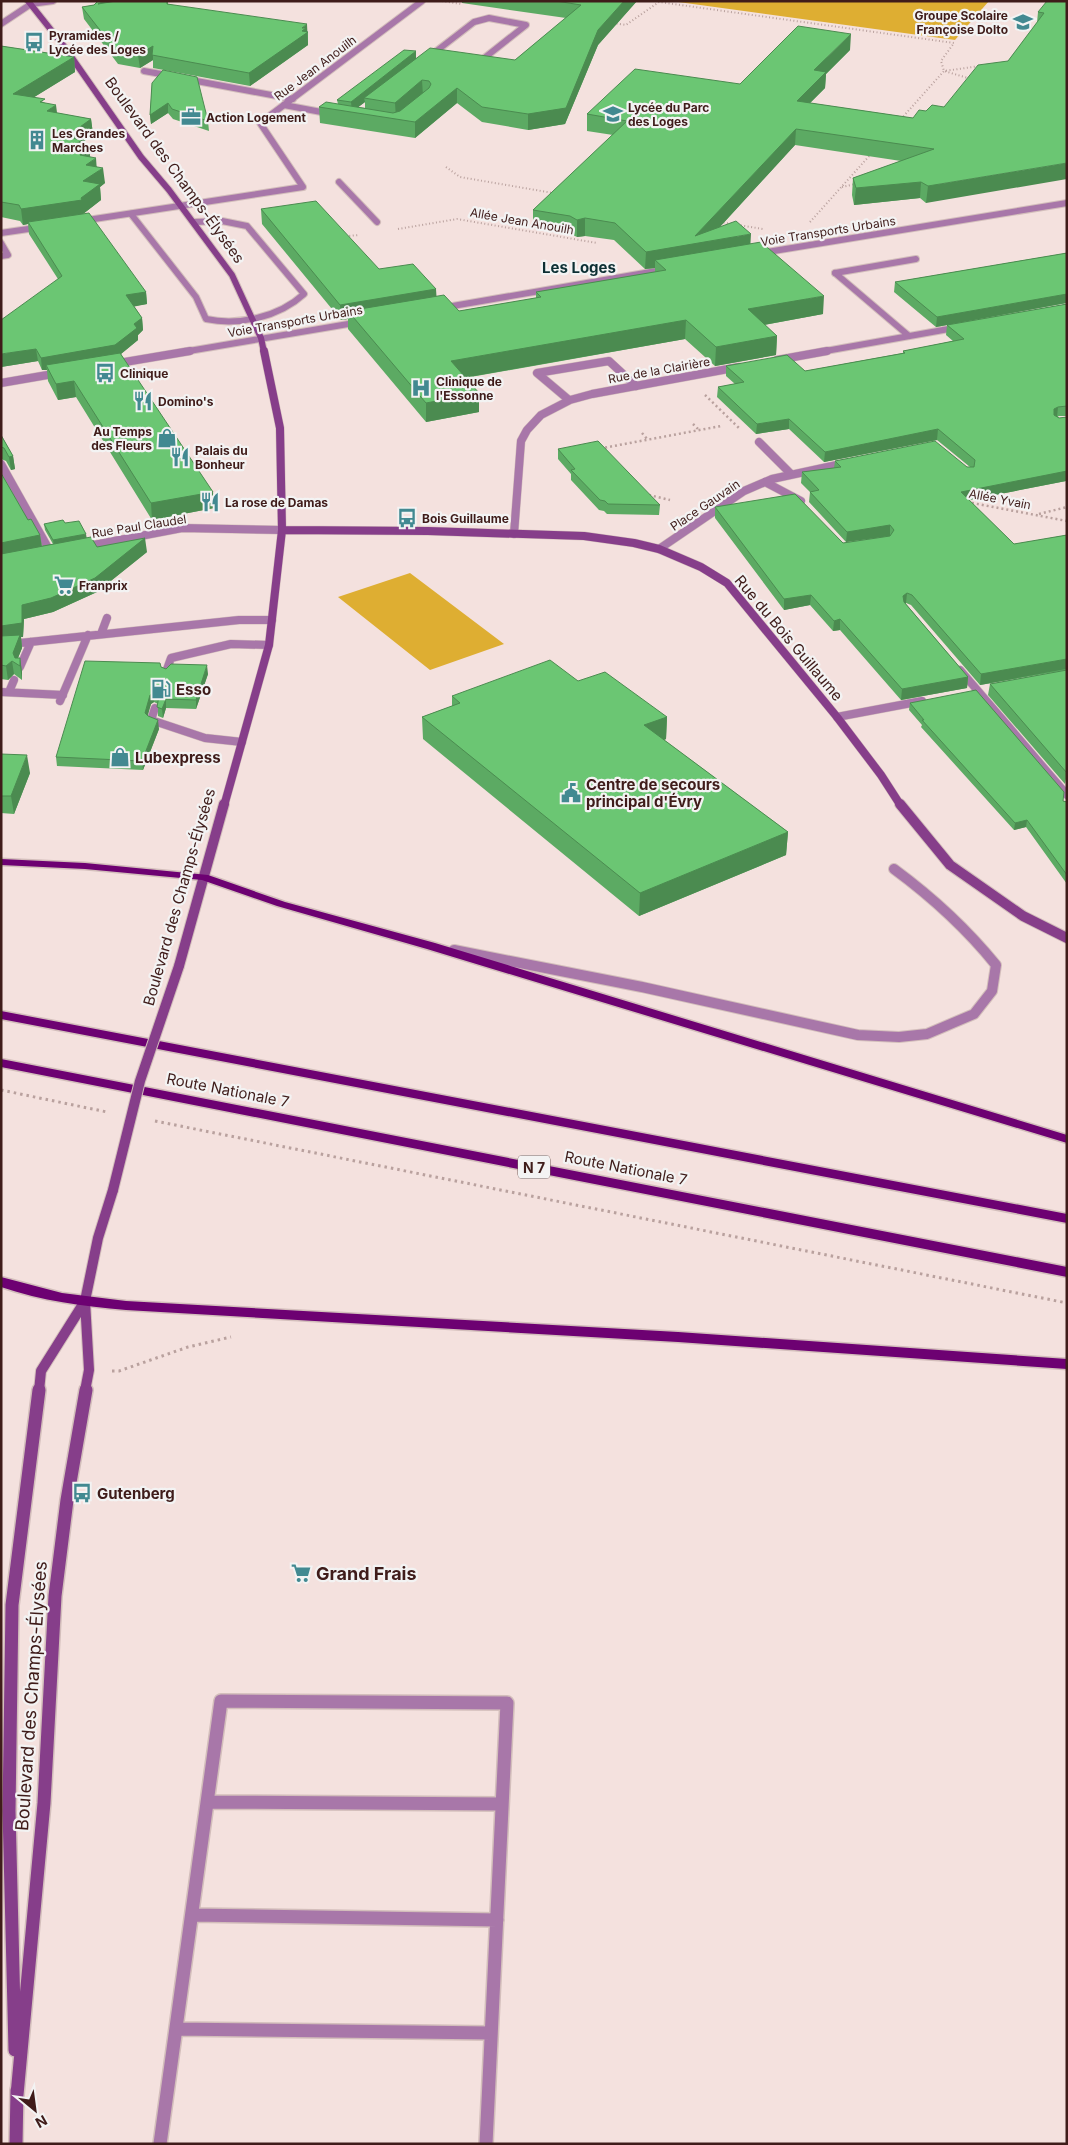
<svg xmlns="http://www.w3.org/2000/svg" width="1068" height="2145" font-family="Inter,sans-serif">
<rect width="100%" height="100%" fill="#f4e1de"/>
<!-- green -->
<path fill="#deae32" d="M671,1h318l-34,39z
M410,573l94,71 -74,26 -92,-73z"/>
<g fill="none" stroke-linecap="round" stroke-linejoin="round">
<defs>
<path id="lane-far3" d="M430,56l44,-34 15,-4 37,7 -48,38
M144,71l28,5
M186,79l107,20
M284,105l48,9
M339,182l38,40
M131,214l65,83 10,22c33,7 73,-2 98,-25l-57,-68 -25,-5 -28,1
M1,243l7,12 -7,1
M761,253l306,-50
M835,273l81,-14
M441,308l227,-39
M183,352l177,-30"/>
<path id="lane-far2" d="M113,364l77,-13
M1,383l58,-10
M569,400l-32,-27 72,-12 27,25
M1,464l50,89
M101,634l6,-16
M1,645l238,-25h33
M20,667l11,-25
M166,672l5,-14 60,-14 38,1
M1,692l62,3
M9,692l5,-12
M60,701l28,-66
M155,708l-4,12 54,18 37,4"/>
<path id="lane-far1" d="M454,950l188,37 216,48 41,2 28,-3 47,-20 18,-23 4,-26c-30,-37 -64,-68 -102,-96"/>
<path id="lane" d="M207,1802l295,2
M192,1915l305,5
M176,2029l315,4
M160,2144l61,-443 286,2 -21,441"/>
<path id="street-far1" d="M1,24l30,-20 22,-3
M81,221l222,-34 -43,-64 162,-122
M1,233l41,-6
M835,273l74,63
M820,352l140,-25"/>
<path id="street" d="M777,360l50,-9
M759,442l32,32
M765,482l36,19
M514,534l7,-93 6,-11 14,-15 29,-15 22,-6 147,-27
M83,547l99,-19 100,2
M659,549l85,-58 28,-12 74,-16
M960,670l107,125
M837,717l85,-16"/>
<path id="secondary-far3" d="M28,1l35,44 78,112 28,33 63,85 29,63 3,14"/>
<path id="secondary-far2" d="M282,530l146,1 156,5 50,7 25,6 42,18 26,16 110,134 44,58 20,31
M224,806l45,-161 13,-115 -2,-102 -16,-77"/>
<path id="secondary-far1" d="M900,804l50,61 73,51 44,22
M179,966l45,-162
M39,1391l2,-20 44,-70
M85,1391l4,-21 -4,-69 13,-63 15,-48"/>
<path id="secondary" d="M15,2050l-6,-239 3,-206 27,-215
M17,2095l27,-292 11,-207 12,-96 19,-110
M16,2144l1,-54"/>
<path id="primary" d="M1,859l84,4 123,12 77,27 150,41 632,192v8l-640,-194 -150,-43 -75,-26 -117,-11 -84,-4z
M1,1011l1066,203v9l-1066,-204z
M1,1059l1066,208v10l-1066,-210z
M1,1277l61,16 64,8 552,31 389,27v10l-389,-27 -552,-32c-43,-4 -84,-9 -125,-23z"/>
</defs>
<!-- lane-far3 casing -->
<use href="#lane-far3" stroke="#d3bebb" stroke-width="8"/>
<!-- lane-far2 casing -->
<use href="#lane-far2" stroke="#d3bebb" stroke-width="9"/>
<!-- lane-far1 casing -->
<use href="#lane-far1" stroke="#d3bebb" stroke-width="12"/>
<!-- lane casing -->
<use href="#lane" stroke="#d3bebb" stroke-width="16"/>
<!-- street-far1 casing -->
<use href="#street-far1" stroke="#d3bebb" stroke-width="8"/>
<!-- street casing -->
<use href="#street" stroke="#d3bebb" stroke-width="9"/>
<!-- secondary-far3 casing -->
<use href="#secondary-far3" stroke="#d3bebb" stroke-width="8"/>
<!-- secondary-far2 casing -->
<use href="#secondary-far2" stroke="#d3bebb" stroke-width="9"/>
<!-- secondary-far1 casing -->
<use href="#secondary-far1" stroke="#d3bebb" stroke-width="12"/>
<!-- secondary casing -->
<use href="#secondary" stroke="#d3bebb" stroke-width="16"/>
<!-- primary casing -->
<use href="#primary" stroke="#d3bebb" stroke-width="3"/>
<!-- path-far2 -->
<path stroke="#b9a19e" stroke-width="2" stroke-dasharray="1 2.5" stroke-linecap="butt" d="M442,1l19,3
M613,23l13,2 33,-23 295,41 -13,18 3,10 27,8
M24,50l14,-2
M901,119l43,-48 36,-5
M446,167l14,10 93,16
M842,187l13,-3
M720,222l43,7
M810,222l61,-68
M398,229l59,-10 140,24
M349,238l-1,-2 11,-1"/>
<!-- path-far1 -->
<path stroke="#b9a19e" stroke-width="2.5" stroke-dasharray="2 3" stroke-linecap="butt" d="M705,395l35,34
M693,424l6,6
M642,433l6,7
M605,450l-2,-2 118,-22
M649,495l21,5
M967,502l100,19
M1039,514l28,-7"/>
<!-- path -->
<path stroke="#b9a19e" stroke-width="3" stroke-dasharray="2.5 4" stroke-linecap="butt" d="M1,1090l106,22
M155,1121l912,182
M112,1371h7l69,-24 43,-10"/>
<!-- lane-far3 -->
<use href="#lane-far3" stroke="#a877a9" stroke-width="6"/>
<!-- lane-far2 -->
<use href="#lane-far2" stroke="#a877a9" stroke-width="8"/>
<!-- lane-far1 -->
<use href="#lane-far1" stroke="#a877a9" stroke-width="10"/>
<!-- lane -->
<use href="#lane" stroke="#a877a9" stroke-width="13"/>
<!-- street-far1 -->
<use href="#street-far1" stroke="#a877a9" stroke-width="6"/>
<!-- street -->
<use href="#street" stroke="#a877a9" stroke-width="8"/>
<!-- secondary-far3 -->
<use href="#secondary-far3" stroke="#863e8a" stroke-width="6"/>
<!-- secondary-far2 -->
<use href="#secondary-far2" stroke="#863e8a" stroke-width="8"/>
<!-- secondary-far1 -->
<use href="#secondary-far1" stroke="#863e8a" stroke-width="10"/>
<!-- secondary -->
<use href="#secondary" stroke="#863e8a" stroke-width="13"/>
<!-- primary -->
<use href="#primary" fill="#6d0172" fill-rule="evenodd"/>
<defs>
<path id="secondary-bridge" d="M113,1190l27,-109 39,-115"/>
</defs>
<!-- secondary-bridge casing -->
<use href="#secondary-bridge" stroke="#d3bebb" stroke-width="12" stroke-linecap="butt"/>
<!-- secondary-bridge -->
<use href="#secondary-bridge" stroke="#863e8a" stroke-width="10"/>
</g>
<!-- wall -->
<path fill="#5caa63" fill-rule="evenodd" d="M98,1h70v3l140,28v13l-58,41 -97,-18v-8l-13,8 -22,-4 -34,-45 -2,-12 12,-2z
M462,1h175l-39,44 -33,79 -37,6 -46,-8 -25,-19 -42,35 -95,-15 -1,-16 19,-3 -1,-4 79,-49v7l99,2 51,-42 -104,-15zM365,102v6l-7,-1z
M1067,1l-141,202 -6,-5 -66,7 -2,-10 1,-17 48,-17 -106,-16 -76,83 32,16 72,70 -59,11 13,11 -1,19 -61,11 -30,-27 -220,39 14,15v19l-53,10 -78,-93v-10l-7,1 -79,-96 -1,-15 118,60 57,20v7l23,15 77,-13v-6l119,-20v-4l-10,1 -31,-29 -29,-4 -8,1 -8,-4 -36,-6v-17l80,-75 -26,-4v-17l153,-30 110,-34 -24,24 -1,14 -15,15 103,15 13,-7 18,-4 64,-46 29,-38 1,-11z
M1,46l73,11 1,15 -41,25 11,6 12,10 34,6 2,15 -10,8v6l14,19 8,16 -5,4 1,13 -18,14 63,78 1,12 -13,2 8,12 1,12 -5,5v5l-17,14 93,154 -62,12 -76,-123 -18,3 -10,-19 -1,-11h-5l-4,-9 -37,6 57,-88 -29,-45 -1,-10 -5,1 -3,-4 -19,-4z
M152,83l56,38 1,10 -36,-12 -5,-6 -17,11 -1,-9z
M1067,253v50l-131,24 -42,-35 1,-10z
M1067,304v112h-9l1,2 8,-1v65l-1,-1 -97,19 45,44 53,-9v135l-87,15 -69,-80 -5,-2v1l62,73 -1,11 -66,12 -61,-70 -7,1 -23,-26 -26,5 -69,-92v-11l128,36 47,-7 -44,6 -37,-40 1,-10 -9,-9 1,-11 32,-4 1,-7 135,6 -33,-27 -113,22 -35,-33 -33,5 -39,-37 1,-10 17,-3 -9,-8v-10l79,5 98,-18v-2l50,-10 -7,-6 1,-10z
M1,435l12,21 2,13 -4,1 -5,-9 -5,-2z
M558,449l102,56 -1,10 -52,-1 -3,-3 -5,-1 -28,-30v-6l-13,-15z
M1,473l27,47 12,15 2,11 11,-2 -8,-14 -1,-6 21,-1 22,15 10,9 50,5 -50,40 -44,20 -29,7 -1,18h-2l1,11 -4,10h2l2,14v8l-8,-6 -6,6 -7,-1z
M161,667l5,2 42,5 -12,35 -30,-1 -3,10 -5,-2v-12l-4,-2 -3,2 -4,12 12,13 -16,41 -86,-4 -1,-9z
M1067,670v104l-2,10 -77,-89 2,-11z
M578,681l89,36 -1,22 -2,1 124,92 -2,23 -147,61 -216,-177 -1,-22 30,-11v-10z
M910,703l153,98 4,1v82l-41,-57 -12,3 -93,-103 1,-2 -13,-15z
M1,754l29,19 -16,41 -13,-1z"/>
<!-- shaded-wall -->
<path fill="#4b8b50" d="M104,1h27l-33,3z
M624,1h13l-39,44 -33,79 -37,6v-16l70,-84z
M307,24l1,21 -58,41 -1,-13z
M851,34l-1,16 -24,24 -1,14 -29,29 1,-16 17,-31z
M153,46v14l-13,8 -2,-13z
M416,51v10l-52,37 1,4 -13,10 -1,-10z
M74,57l1,15 -60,37 -2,-15z
M422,80l1,16 -27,22 -1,-15z
M457,88v15l-42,35v-16z
M168,103v10l-17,11 -1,-9z
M56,105l2,15 -11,-9z
M91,119l2,15 -10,8 1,11 5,-4 2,13 5,-4 1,14 6,-4 2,15 -5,4 1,13 -18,14 -55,8v2l-5,1 -2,-16 62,-28 -17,-44z
M796,129l-1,16 -89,97 45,-8 -1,17 -95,9v8l-10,1 1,-17 49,-16z
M1067,163v16l-141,24 2,-17z
M921,182l-1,16 -66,7 2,-17z
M585,218v18l-8,1v-17z
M436,289l1,15 -89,7v8l-7,1 -1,-15z
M146,292l1,12 -20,4 -1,-13z
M1067,294l-1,9 -130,24 1,-10z
M824,296l-1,18 -76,14 1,-19z
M142,318l1,12 -5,5v5l-22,18 -70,7 1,5h-5l-1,-12 93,-34z
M686,320l-1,19 -234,41v-19z
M777,336l-1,19 -61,11 1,-19z
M36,349l2,12 -37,6v-13z
M74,381l2,16 -18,3 -2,-16z
M479,393v19l-53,10v-19z
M1058,407l-1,10 -4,2 1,-10z
M789,419v10l-33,5 1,-10z
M938,429l-1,11 -113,22 1,-10z
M13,456l2,13 -4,1 -2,-13z
M1067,471l-1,10 -107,21 2,-10z
M213,492l1,16 -62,12 -1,-17z
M890,525v11l-44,6 1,-10z
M86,534l1,6 -33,6 -1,-6z
M40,535l2,14 -41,7v-13z
M145,538l2,14 -50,40 -44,20 -29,7 -1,18h-2l1,11 -6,15 -15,-23v-14l21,-21z
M907,593l-1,10 -4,4 1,-11z
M811,595l-1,10 -26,5v-11z
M840,619v11l-7,1 1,-10z
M20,658l2,14v8l-2,-14z
M1067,659l-1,10 -86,16 1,-11z
M12,661l2,13 -6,6 -2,-14z
M207,665l1,9 -12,35v-9z
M968,677l-1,11 -66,12 1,-11z
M153,694l1,8 -3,2 -5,18 -1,-9 5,-18z
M166,699v9l-3,10 -1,-9z
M667,717l-1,22 -22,9v-23z
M158,720l1,9 -16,41 -1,-9z
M27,755l3,18 -16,41 -3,-18z
M1027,820l-1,7 -12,3 1,-7z
M788,832l-2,23 -147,61 1,-23z"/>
<!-- building -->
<path fill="#6bc673" stroke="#4b8b50" d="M98,1h6l-6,3 18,-3h51v3l140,20 -5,4h4l-4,3 6,1 -59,41 -97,-18 1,-9 -15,9 -21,-3 -35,-45 12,-2z
M556,1h68l-26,29 -32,78 -38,6 -46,-7 -25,-19 -42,34 -96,-15 7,-5 67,11 7,-2 29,-23 2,-4 -2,-3 -7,-1 -27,23 -31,-5 66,-50 85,12 66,-55z
M1047,1h20v162l-139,23 -7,-4 -65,6 -3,-10 81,-29 -138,-20 -101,107 41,-15 15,13 -105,18 -31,-29 -30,-5 -8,2 -7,-4 -37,-6 94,-89 -40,-7 48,-45 105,15 58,-58 53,8 -37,36 12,2 -29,29 116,17 6,-8 7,1 6,-6 12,2 34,-42 30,-4 36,-48 -6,-1z
M1,46l73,11 -61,37 32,5 -5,3 16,3 -9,6 44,8 -25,18 16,3 -9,6 16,3 -9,6 16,3 -10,7 17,3 -20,13 17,3 -19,14 1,2 -61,9 -2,-4 -18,-3z
M404,50l12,1 -65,51 -14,-2z
M163,70l34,7 11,44 -36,-12 -4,-6 -18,12 2,-32z
M316,201l63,68 34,-5 23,25 -96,16 -79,-96z
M89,213l57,79 -20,3 16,23 -8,6 3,4 -22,17 -74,13 -5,-9 -35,5v-34l61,-44 -34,-54z
M761,242l63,54 -76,13 29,27 -61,11 -30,-27 -235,41 28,32 -53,10 -78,-92 96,-16 15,16 82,-14 -5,-5 130,-22 -11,-10z
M1067,253v41l-130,23 -42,-35z
M1067,304v102l-9,1 -4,2v6l5,3 8,-1v54l-106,21 53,52 53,-9v124l-86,15 -69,-79 -5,-2 -4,3 1,6 64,75 -66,12 -62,-70 -6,2 -23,-26 -27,4 -69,-92 80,-13 48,49 47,-7 4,-6 -4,-5 -43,7 -37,-40 9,-2 -17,-18 39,-5 -6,-6 100,-20 32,26h7l1,-7 -37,-31 -113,23 -36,-33 -32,5 -39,-37 26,-5 -18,-16 61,-11 18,16 100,-18 -2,-2 61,-12 -17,-14z
M120,353l93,139 -62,11 -77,-122 -18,3 -10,-19z
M1,435l12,21 -4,1 -5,-9 -3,-1z
M598,441l62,64 -52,-1 -3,-3 -5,-1 -29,-30 4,-1 -17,-20z
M1,473l27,47 3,-1 9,16 -39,8z
M63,520l2,3 14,-2 7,13 -33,6 -9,-16z
M91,537l6,10 48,-9 -50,40 -44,20 -29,7v18l-21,3v-72z
M20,635l-7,18 2,5h5v8l-8,-5 -6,5 -5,-1v-29z
M550,660l28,21 27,-9 62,45 -23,8 144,107 -148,61 -218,-176 38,-14 -8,-7z
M85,661l75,2 1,4 5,2 5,-5 36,1 -11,35 -30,-1 -4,10 -5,-2 2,-11 -6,-2 -3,1 -5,18 3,3 10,4 -16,41 -86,-4z
M1067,670v103l-77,-89z
M976,690l88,102 -1,9 4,1v73l-40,-55 -12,3 -93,-103h2l-14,-17z
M1,754l26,1 -16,41h-10z"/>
<!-- icons -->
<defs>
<symbol id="school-bare" viewBox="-9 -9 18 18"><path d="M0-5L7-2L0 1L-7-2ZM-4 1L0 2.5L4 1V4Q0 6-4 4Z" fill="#428991" stroke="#f3f3f3" stroke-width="2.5" paint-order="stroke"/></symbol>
<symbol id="bus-bare" viewBox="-9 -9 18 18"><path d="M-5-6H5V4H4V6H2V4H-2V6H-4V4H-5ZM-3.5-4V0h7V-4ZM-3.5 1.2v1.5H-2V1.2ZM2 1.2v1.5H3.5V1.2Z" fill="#428991" stroke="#f3f3f3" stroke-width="2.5" paint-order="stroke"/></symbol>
<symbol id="office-bare" viewBox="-9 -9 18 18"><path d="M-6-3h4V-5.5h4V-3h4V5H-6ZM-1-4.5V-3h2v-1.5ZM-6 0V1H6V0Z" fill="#428991" stroke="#f3f3f3" stroke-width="2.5" paint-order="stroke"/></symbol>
<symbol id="building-bare" viewBox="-9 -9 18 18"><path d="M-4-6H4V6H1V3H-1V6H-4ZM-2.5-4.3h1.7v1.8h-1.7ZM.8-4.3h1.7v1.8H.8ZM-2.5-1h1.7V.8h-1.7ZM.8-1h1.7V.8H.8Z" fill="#428991" stroke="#f3f3f3" stroke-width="2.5" paint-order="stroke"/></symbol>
<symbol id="hospital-bare" viewBox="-9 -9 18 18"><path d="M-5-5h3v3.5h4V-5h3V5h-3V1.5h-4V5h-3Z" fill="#428991" stroke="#f3f3f3" stroke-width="2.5" paint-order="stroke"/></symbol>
<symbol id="restaurant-bare" viewBox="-9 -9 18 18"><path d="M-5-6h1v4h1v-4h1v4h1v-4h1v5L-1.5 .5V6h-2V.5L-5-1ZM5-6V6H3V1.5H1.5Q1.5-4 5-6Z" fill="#428991" stroke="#f3f3f3" stroke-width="2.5" paint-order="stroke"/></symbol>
<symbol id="shop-bare" viewBox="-9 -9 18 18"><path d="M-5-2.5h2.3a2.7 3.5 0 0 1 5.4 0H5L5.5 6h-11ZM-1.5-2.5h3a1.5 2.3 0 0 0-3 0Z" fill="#428991" stroke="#f3f3f3" stroke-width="2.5" paint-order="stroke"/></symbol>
<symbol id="supermarket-bare" viewBox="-9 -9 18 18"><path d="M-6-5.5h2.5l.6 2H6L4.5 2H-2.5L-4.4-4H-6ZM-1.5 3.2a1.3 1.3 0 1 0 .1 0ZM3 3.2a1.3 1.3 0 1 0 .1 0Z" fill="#428991" stroke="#f3f3f3" stroke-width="2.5" paint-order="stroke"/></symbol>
<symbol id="fuel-bare" viewBox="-9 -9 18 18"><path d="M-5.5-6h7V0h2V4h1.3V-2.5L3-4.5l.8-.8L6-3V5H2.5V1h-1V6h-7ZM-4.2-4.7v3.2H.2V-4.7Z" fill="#428991" stroke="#f3f3f3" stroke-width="2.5" paint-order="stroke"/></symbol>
<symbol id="civic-bare" viewBox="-9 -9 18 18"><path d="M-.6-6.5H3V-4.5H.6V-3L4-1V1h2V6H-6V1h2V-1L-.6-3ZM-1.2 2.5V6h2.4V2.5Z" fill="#428991" stroke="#f3f3f3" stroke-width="2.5" paint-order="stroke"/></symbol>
</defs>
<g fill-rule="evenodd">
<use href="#school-bare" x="1009" y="8" width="28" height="28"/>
<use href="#bus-bare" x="20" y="28" width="28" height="28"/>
<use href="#school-bare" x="599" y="100" width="28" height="28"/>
<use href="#office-bare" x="177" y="103" width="28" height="28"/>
<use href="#building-bare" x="23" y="126" width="28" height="28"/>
<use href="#bus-bare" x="91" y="359" width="28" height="28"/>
<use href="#hospital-bare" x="407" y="374" width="28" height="28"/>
<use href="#restaurant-bare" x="129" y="387" width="28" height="28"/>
<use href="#shop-bare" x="153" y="424" width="28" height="28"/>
<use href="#restaurant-bare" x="166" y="443" width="28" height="28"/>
<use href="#restaurant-bare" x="196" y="488" width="28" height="28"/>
<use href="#bus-bare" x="393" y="504" width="28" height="28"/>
<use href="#supermarket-bare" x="50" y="571" width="28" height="28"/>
<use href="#fuel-bare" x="147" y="675" width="28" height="28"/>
<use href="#shop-bare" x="106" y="743" width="28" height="28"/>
<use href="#civic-bare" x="557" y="779" width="28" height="28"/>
<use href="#bus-bare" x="68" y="1479" width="28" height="28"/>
<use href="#supermarket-bare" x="287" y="1559" width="28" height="28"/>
</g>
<g text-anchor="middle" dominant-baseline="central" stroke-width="4.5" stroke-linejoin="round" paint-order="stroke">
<!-- far-poi labels -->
<g font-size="12" font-weight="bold" fill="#3f1c1a" stroke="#f3f3f3" text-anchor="start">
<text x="1008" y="15" text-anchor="end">Groupe Scolaire<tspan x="1008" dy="14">Françoise Dolto</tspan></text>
<text x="49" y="35">Pyramides /<tspan x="49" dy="14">Lycée des Loges</tspan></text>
<text x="628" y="107">Lycée du Parc<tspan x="628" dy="14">des Loges</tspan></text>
<text x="206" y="117">Action Logement</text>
<text x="52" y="133">Les Grandes<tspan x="52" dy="14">Marches</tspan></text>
<text x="120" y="373">Clinique</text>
<text x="436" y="381">Clinique de<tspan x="436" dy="14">l'Essonne</tspan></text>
<text x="158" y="401">Domino's</text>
<text x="152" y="431" text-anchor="end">Au Temps<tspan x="152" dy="14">des Fleurs</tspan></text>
<text x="195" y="450">Palais du<tspan x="195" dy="14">Bonheur</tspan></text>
<text x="225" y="502">La rose de Damas</text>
<text x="422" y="518">Bois Guillaume</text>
<text x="79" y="585">Franprix</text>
</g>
<!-- far-street labels -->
<g font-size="12" fill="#3f1c1a" stroke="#f3f3f3">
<text transform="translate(315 68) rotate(-37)">Rue Jean Anouilh</text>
<text transform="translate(522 221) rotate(10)">Allée Jean Anouilh</text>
<text transform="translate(828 231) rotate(-9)">Voie Transports Urbains</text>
<text transform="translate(295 321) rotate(-10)">Voie Transports Urbains</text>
<text transform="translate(659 370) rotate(-10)">Rue de la Clairière</text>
<text transform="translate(1000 499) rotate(11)">Allée Yvain</text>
<text transform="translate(705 505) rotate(-34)">Place Gauvain</text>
<text transform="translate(139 526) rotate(-9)">Rue Paul Claudel</text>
</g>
<!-- shield labels -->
<rect fill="#f3f3f3" stroke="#755c5b" stroke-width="1" x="518" y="1155.5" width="32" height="23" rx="4"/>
<g font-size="14" font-weight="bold" fill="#3f1c1a">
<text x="534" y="1167">N 7</text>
</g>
<!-- street labels -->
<g font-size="15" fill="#3f1c1a" stroke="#f3f3f3">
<text transform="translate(175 170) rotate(54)">Boulevard des Champs-Élysées</text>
<text transform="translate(789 638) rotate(50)">Rue du Bois Guillaume</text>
<text transform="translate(179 897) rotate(-74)">Boulevard des Champs-Élysées</text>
<text transform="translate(228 1090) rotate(11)">Route Nationale 7</text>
<text transform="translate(626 1168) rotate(11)">Route Nationale 7</text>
</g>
<!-- far-quarter labels -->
<g font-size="15" font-weight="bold" fill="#0c2f33" stroke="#f3f3f3">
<text x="579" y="267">Les Loges</text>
</g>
<!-- poi labels -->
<g font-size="15" font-weight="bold" fill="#3f1c1a" stroke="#f3f3f3" text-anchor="start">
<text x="176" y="689">Esso</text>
<text x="135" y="757">Lubexpress</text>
<text x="586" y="784">Centre de secours<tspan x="586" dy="17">principal d'Évry</tspan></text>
<text x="97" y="1493">Gutenberg</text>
</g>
<!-- near-poi labels -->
<g font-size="18" font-weight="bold" fill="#3f1c1a" stroke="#f3f3f3" text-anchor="start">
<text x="316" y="1573">Grand Frais</text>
</g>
<!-- near-street labels -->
<g font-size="18" fill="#3f1c1a" stroke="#f3f3f3">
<text transform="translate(31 1696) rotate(-86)">Boulevard des Champs-Élysées</text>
</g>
</g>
<!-- border -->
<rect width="1068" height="2145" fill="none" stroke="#3f1c1a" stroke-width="5"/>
<!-- north arrow -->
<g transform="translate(35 2110) rotate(151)" stroke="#f3f3f3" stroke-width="4" paint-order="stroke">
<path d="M0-4L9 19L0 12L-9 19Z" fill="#3f1c1a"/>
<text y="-8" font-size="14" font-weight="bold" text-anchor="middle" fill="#3f1c1a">N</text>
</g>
</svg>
